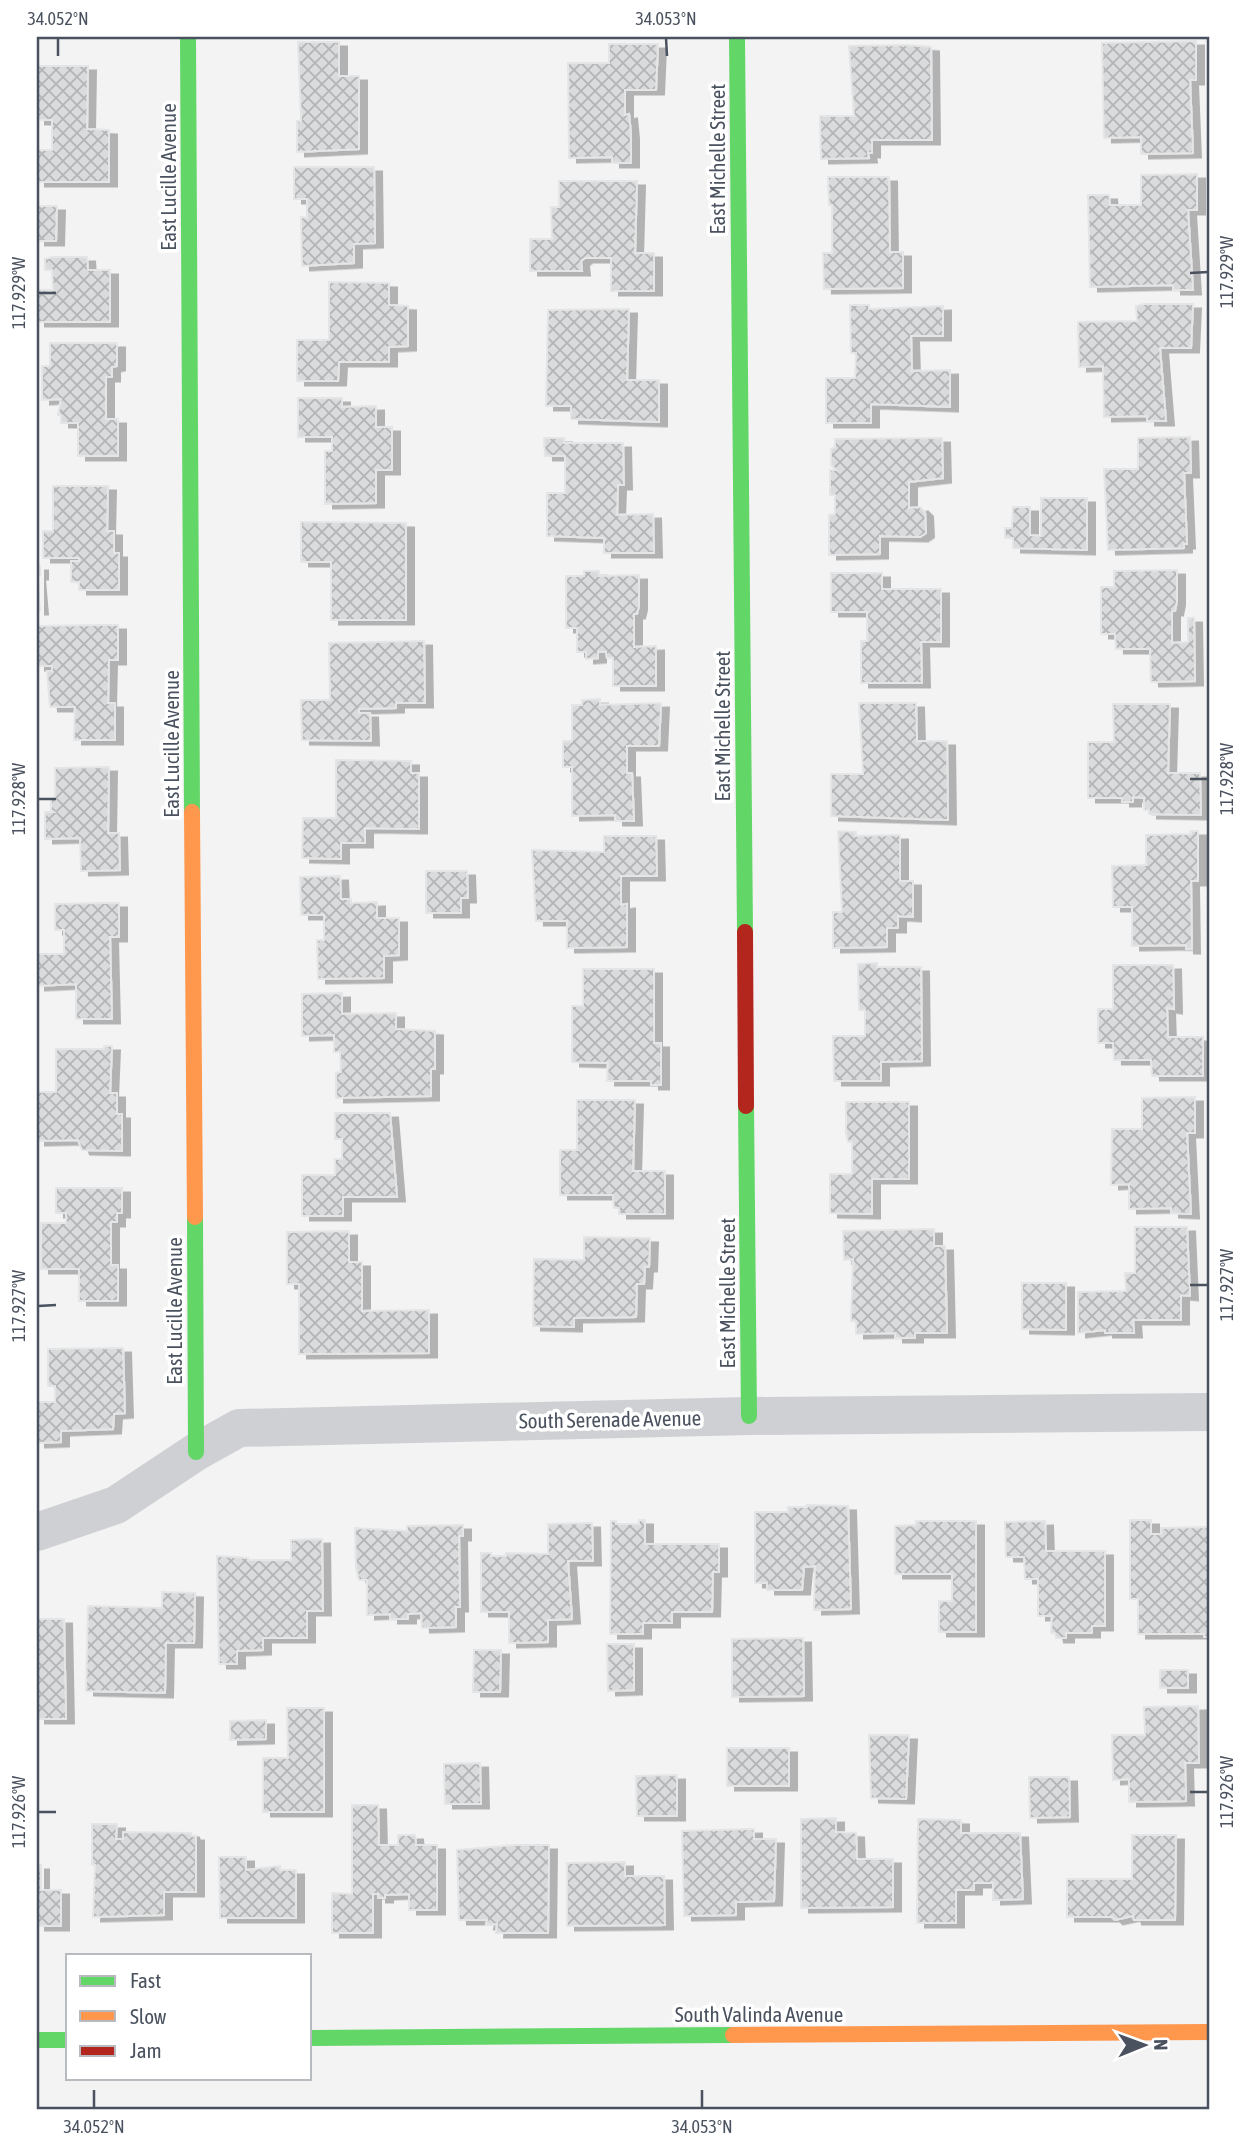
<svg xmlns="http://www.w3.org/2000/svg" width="1246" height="2146" font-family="'Asap Condensed',sans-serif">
<defs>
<pattern id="building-cross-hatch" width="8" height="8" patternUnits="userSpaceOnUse" patternTransform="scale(1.75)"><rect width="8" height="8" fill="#dadbdd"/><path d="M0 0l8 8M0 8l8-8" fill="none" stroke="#b3b4b6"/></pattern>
<filter id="shadow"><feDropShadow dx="8" dy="4.5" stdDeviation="0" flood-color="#0004"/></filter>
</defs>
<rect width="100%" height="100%" fill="#f3f3f3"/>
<!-- building -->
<path fill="url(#building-cross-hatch)" stroke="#e4e5e6" stroke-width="2" filter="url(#shadow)" d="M1196,41v39h-6l3,73 -52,1v-17l-37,1 -2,-95z
M298,42h41v34h20v73l-62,3v-31h4z
M609,44h49l-2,46h-31v25l4,-1 2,20v29h-19v-6l-43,1 -1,-95h41z
M907,45l24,2 1,93h-60v13h-4l1,5 -48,1 -1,-43h34l-5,-70z
M37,66h51l-1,63 22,1v52h-72v-32h15v-30h-15z
M294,167h80l1,76 -21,1v19l-52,3 -1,-49 6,1v-19h-13z
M1197,174v36h-9l5,80h-20v-5l-83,2 -2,-92h21l1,10h31v-30z
M828,177h61l1,75h13v36l-79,1 -1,-36h9v-48h-3z
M559,181h78l-2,72h19v38h-43v-33h-26l-4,3 1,10h-52v-32h22l-1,-32h8z
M37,206h20l-1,35h-19z
M53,257h34l1,13h22v52h-73v-32h16l-1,-20h-7v-11z
M329,282l60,1v22l19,1v40l-19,1v15h-50l-1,19h-41v-41h32z
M1144,304h49l-2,44h-31l6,73h-19v-5l-43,1 -1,-51 -24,1 -1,-45 59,-1 -1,-15z
M850,305h19v4l74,-3v30h-32l1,35 38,-1v37l-79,-3v19h-45v-45h29l1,-25h-5z
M629,309l-2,71h32v42l-88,-3v-13h-25l2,-96z
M50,343h67v23l-5,1v10h-6v42h12v37h-40v-33h-17v-8h-3l3,-16 -19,1v-34h8z
M298,398h44v9l34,-1v21h16v43h-16v33l-51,1v-53h7v-14h-34z
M1190,437l1,36h-7l3,71h-3v4l-76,2 -4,-81h34v-31z
M544,438h20v5h59l1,42h-6l-1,30 36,-1 1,39h-50v-15l-57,-2v-43h18v-37h-20z
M942,438l1,40 -34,4v26l11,-1 5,5 1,21 -6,4 -40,-1v18l-51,1v-40l6,-1v-19h-5v-25h6l-5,-5v-16l4,-2v-8z
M53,486h55l-1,45h7v22h5v37h-40v-8h-8v-21h8v-3h-36v-27h10z
M1041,498h46v52l-74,-2v-10h-8v-10h7l1,-21h17v28l11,1z
M301,522l105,1v97h-75v-58h-30z
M37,566h3v9h-3l3,35h-3z
M1177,570v31l-2,10h-3v32l16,-1v-24h6l1,63 -44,1 -1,-33h-34l-1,-15h-14v-47h13v-16z
M584,571h15v5l40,-1v31l-2,8h-3v33l22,-1v40h-43v-28h-6l-1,-6h-8v6l-12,1v-7h-9v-24h-11v-52h18z
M831,573h51v16h59v53h-20l1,41h-61v-42h6v-29h-36z
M102,625h16v35h-9l-1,43h7v37h-41l1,-33h-25l-3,-36h5v-5h-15v-40z
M424,641l1,62h-29v5l-37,1v4h11l1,28 -69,-1 -1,-40h29l-1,-57z
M600,699v6l61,-2 -2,43h-32v27h5l2,48h-19v-6l-43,1v-49h-9v-26h9v-36h10v-5z
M859,703h57l1,38h30l1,79 -117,-4v-42h32z
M1113,704h57l-2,69h32l1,42 -52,-1v-4h-5v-12l-11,-1v5h-11v-4h-34v-56h26z
M336,760l75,1v12h8v56l-54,-1v15h-24v16l-39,-1 1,-40h33z
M109,767l-1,66h11l1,37 -39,1 -1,-33 -35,1v-27h9l-3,-2v-11l4,-1v-30z
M838,831l18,1 -1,4 45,-1v46h13v36l-15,-1v12h-11v19l-54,1v-36h9z
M1191,831h7v50h-7l1,68h-6v-4l-54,1v-39h-19l-1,-41 34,-1v-30l45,-1z
M604,836h52l1,40h-36v29l6,-1v43l-60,1v-27h-31l-4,-71 72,2z
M426,871h41l1,27h-7v15h-35z
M340,876l1,23h10v4l26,-1v16h22v37l-15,1v22l-66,1 -1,-39h7v-25h-23l-1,-38z
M103,903h16v34h-9l2,82h-36v-35l-39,2v-32h27v-24h-9v-26z
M877,963v4h44l1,94 -41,1v19h-47l-1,-45h32v-26h-6l-1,-46z
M1113,965h60l1,44 -7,-1 1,29h35v39h-51l-1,-16h-37l-1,-17h-15v-34h15z
M583,969h71v74h7v42h-10v-4h-44l1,-18 -36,-1v-56h11z
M342,993v21l54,-1v16l39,2v38h-4v27l-95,2v-25l5,-1 -1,-20h-6v-17l-32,1v-42z
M104,1046h8l-2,47h7v21h5v37l-40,-1 -4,-10 -41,1v-49h19v-43h48z
M1195,1097v36h-8l4,81 -20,-1v-5l-42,1v-25l-18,1 1,-56h30v-31z
M577,1100h58l-2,71h32v43h-46v-6h-5l-1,-13h-53v-45h17z
M846,1102h63v77h-37v35l-42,-1v-39h22v-32h-4l-2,-9z
M335,1113h55l7,84h-54v19h-41v-41h33v-16h7v-20h-7z
M56,1188h66v25h-5v9h-6v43h7v36h-39v-32h-38v-46h25v-10h-10z
M1135,1227h52l3,69 -9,-1v25h-48l1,13h-29v-3l-27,3v-41l48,-1 -1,-18h10z
M934,1229v17h11l2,87h-32v5h-20v-5l-39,1v-13h-5l2,-62 -9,1 -1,-29z
M349,1231v31h13v49l67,-1v43l-130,1v-70h-12v-52z
M584,1237l66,1 -1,29h-4l-1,17h-7l-1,33 -62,1v9l-41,-1 1,-67 50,1z
M1022,1283h44v47l-44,-1z
M123,1348l2,65 -11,1 -1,15 -52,2v11l-24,1v-41h18v-16h-7v-37z
M807,1505l41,1 3,103 -37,1 1,-44 -11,1 -2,23h-35v-7h-12v-71h33v-5h19z
M639,1520h6v24h74v28h-6l-1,40h-40v11h-29v11h-33l1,-113h5v3h23z
M1130,1520h21v14h10v-6l47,-1 1,110h-5v-3h-66v-35h-8z
M916,1521h60v111h-37v-31h13v-27h-57v-48l21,-1z
M1045,1521l1,30h59v75h-13v7h-26v5h-10l-1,-5h-4l1,-17h-14v-37h-13l-1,-22h-18l-1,-35z
M592,1523l1,38h-25l4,58 -24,1v22l-39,1v-31h-28v-59h10v3h15v-3l42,1v-30z
M463,1525v11h-4l1,71h-4v20l-34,1 -1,-15 -13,1v5h-18v-5l-23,1v-35h-8l-3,-12 -1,-40 52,3v-5z
M322,1539l1,72h-16v27h-44v12l-26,1v13h-18l-2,-108 31,2v2h43v-20z
M162,1592l33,1 -1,50h-28l-1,50 -79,-2 2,-85 74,2z
M37,1619h27l2,100h-29z
M803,1638l1,58 -72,1v-58z
M607,1644h27v46l-26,1z
M474,1650h27l-1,42h-27z
M1160,1670h28v18h-28z
M1198,1706l1,57h-14l1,38 -57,1v-23l-16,1 -1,-45h33l-1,-28z
M287,1708h37v104h-61v-54h25z
M266,1720v19l-36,1v-19z
M869,1735h40l-3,64 -35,-1z
M727,1748h62v38h-62z
M480,1763l1,41h-36l-1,-40z
M677,1775v41h-40l-1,-40z
M1029,1777h40l1,40 -40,1z
M352,1805h26l1,40h19v-10h17l1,10h21v65h-28v-16l-24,1v3h-7v-4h-5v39h-41v-40l20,1z
M836,1818v14l20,1 1,26h36v48l-92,1v-89z
M918,1819l43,1v13h59l3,66 -30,1v-17h-19v7h-18v33h-39z
M92,1824h25l-1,15h7v-7l68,1 1,3h4v56h-32v23l-71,2 2,-52h-3z
M754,1829v10h22l-2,62 -38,1v13l-52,1 -2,-85z
M1132,1835h44l-1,85h-41l-1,-4 -18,4 -3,-3h-45v-38h65z
M516,1845h33l-1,88h-52l1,-9 -11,1 1,-5h-28l-2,-70z
M219,1857h27v13l34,-4v4h16v48h-76z
M625,1862v14h39l1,49 -98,1v-63z
M37,1865h4v25h20v36h-24z"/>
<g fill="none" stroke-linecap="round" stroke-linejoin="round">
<!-- street -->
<path stroke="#ced0d3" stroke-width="38" d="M37,1532l79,-27 80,-53 43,-24 510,-12 460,-4"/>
<!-- fast -->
<path stroke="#63d668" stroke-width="16" d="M188,37l4,775
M737,37l8,895
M746,1106l3,310
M195,1217l1,235
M310,2038l423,-3
M37,2040h31"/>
<!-- slow -->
<path stroke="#ff974d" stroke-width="16" d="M192,812l3,405
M733,2035l476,-3"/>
<!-- jam -->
<path stroke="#b3261e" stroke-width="16" d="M745,932l1,174"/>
</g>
<!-- ticks -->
<path fill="none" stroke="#4a525f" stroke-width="2.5" d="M58,38v18M666,38l1,18M1190,273l18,-1M38,293h18M1190,779h18M38,799h18M1190,1285h18M38,1306l18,-1M1190,1792h18M38,1812h18M94,2090v18M702,2090v18"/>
<g text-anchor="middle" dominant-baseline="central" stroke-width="7" stroke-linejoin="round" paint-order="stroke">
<!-- street labels -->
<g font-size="21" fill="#4a525f" stroke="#fff">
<text transform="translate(717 159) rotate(-90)">East Michelle Street</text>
<text transform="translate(168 177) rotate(-90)">East Lucille Avenue</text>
<text transform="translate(722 726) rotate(-90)">East Michelle Street</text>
<text transform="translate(171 744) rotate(-90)">East Lucille Avenue</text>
<text transform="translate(727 1293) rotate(-90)">East Michelle Street</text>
<text transform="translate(174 1311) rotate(-90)">East Lucille Avenue</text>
<text transform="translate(610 1419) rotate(-1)">South Serenade Avenue</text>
<text x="759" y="2014">South Valinda Avenue</text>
</g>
</g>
<!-- border -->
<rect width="1246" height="2146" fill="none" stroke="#ffffff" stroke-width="77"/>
<!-- legend -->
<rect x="66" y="1954" width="245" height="126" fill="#ffffff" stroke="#b7babf" stroke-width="2"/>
<rect x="80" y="1976" width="35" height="10" fill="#63d668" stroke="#b7babf" stroke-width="2"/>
<text x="130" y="1988" font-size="21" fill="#4a525f">Fast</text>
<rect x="80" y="2011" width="35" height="10" fill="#ff974d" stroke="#b7babf" stroke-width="2"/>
<text x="130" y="2024" font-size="21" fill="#4a525f">Slow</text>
<rect x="80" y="2046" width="35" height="10" fill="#b3261e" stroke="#b7babf" stroke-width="2"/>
<text x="130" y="2058" font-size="21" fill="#4a525f">Jam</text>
<!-- north arrow -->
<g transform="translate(1144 2045) rotate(89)" stroke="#ffffff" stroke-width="5" paint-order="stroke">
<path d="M0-5L12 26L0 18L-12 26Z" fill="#4a525f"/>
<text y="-10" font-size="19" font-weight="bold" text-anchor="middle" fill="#4a525f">N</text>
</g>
<rect x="38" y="38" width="1170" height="2070" fill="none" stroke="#4a525f" stroke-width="2.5"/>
<g font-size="18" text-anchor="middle" fill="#4a525f">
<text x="58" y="25">34.052°N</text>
<text x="666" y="25">34.053°N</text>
<text transform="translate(1227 272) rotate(-90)" y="6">117.929°W</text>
<text transform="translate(19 293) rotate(-90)" y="6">117.929°W</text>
<text transform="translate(1227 779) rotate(-90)" y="6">117.928°W</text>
<text transform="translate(19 799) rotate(-90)" y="6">117.928°W</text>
<text transform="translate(1227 1285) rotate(-90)" y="6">117.927°W</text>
<text transform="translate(19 1306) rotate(-90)" y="6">117.927°W</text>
<text transform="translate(1227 1792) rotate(-90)" y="6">117.926°W</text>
<text transform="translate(19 1812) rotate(-90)" y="6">117.926°W</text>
<text x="94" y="2133">34.052°N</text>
<text x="702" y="2133">34.053°N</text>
</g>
</svg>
